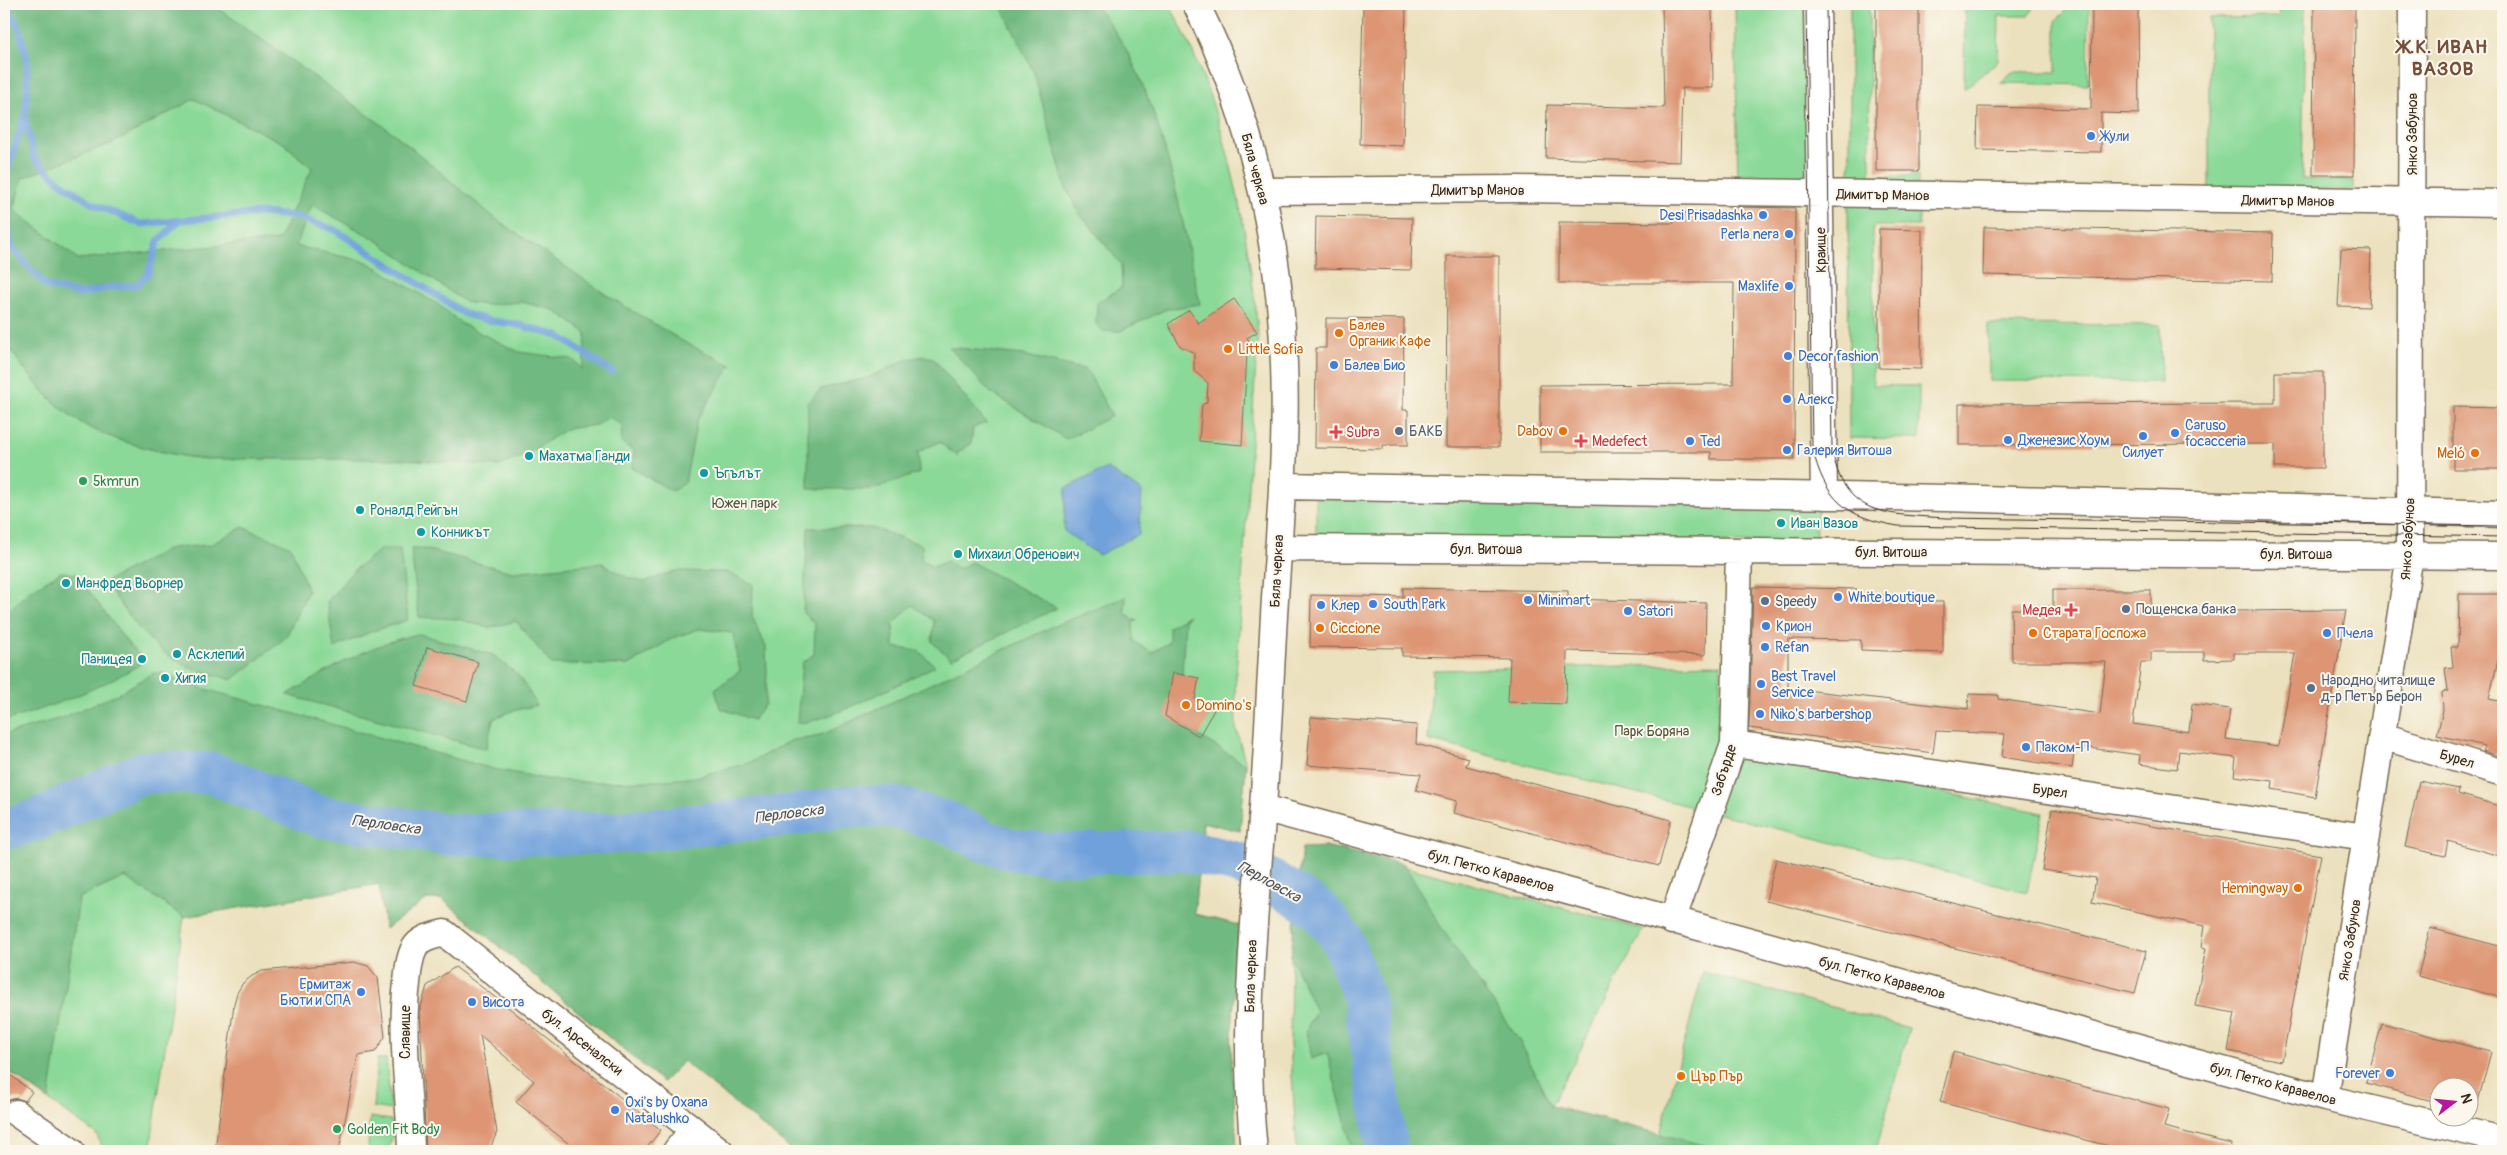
<svg xmlns="http://www.w3.org/2000/svg" width="2507" height="1155" font-family="Pangolin,sans-serif">
<rect width="100%" height="100%" fill="#fbf7ec"/>
<filter id="ink" filterUnits="userSpaceOnUse"><feTurbulence type="fractalNoise" baseFrequency=".02" numOctaves="2"/><feDisplacementMap in="SourceGraphic" scale="10" xChannelSelector="R" yChannelSelector="G"/><feConvolveMatrix kernelMatrix="1 2 1 2 8 2 1 2 1" color-interpolation-filters="sRGB"/></filter>
<filter id="wash" filterUnits="userSpaceOnUse"><feTurbulence type="fractalNoise" baseFrequency=".0096" numOctaves="4" result="noise"/><feDisplacementMap in="SourceGraphic" scale="20" xChannelSelector="R" yChannelSelector="G"/><feGaussianBlur stdDeviation="1.12" result="paint"/><feColorMatrix in="noise" values="0 0 0 0 0 0 0 0 0 0 0 0 0 0 0 0 0 1.4 0 .05"/><feComposite in="paint" operator="in"/></filter>
<g filter="url(#wash)">
<rect width="100%" height="100%" fill="#ece1be"/>
<!-- green -->
<path fill="#8bd998" stroke="#63825b" d="M4,4h1165c54,95 79,220 89,329l-23,358 1,37 10,37 -6,66 -37,-9 -9,92 45,11 -8,122 6,104h-444l-110,-90 -20,21 -221,-183h-15l-42,30 -6,-45 -195,33 -34,234h-45l-9,-17 -92,-66z
M1735,4h71l3,190 -71,-1z
M1850,4h19l1,172h48v9h-68z
M1965,4h72l-9,12h-29l-1,45 -34,28z
M2071,4h18l-1,81 -88,-2 12,-11h44v-51z
M2280,4h25l-3,175 52,1v10h-145v-172l70,-1z
M1848,203l71,1v22h-46v159l46,1v53l-70,-1z
M1988,324l172,1 1,57 -172,-1z
M1316,494l502,13 -3,37 -499,-8z
M1721,664l-4,82 326,67 -16,79 -599,-152 5,-70z
M1329,847l314,82 -92,177 109,28 43,-162 206,56 -33,123h-58l-11,-3 -1,3h-509l-7,-106 1,-88 11,-109z
M377,1059h9l5,51 -18,-3z
M370,1117l21,3 3,12 -6,19h-18l-2,-5z"/>
<!-- forest -->
<path fill="#70b980" stroke="#56724f" fill-rule="evenodd" d="M4,4h208l184,131 100,84 112,77 76,46 47,23 -34,55 -12,63 -13,8 -40,-23 2,-17 -13,-9 1,-17 -13,-8 -13,8 -30,4 -42,27 -25,10 -96,-7h-203c-36,-6 -75,-14 -107,-30 -38,-18 -66,-55 -89,-88zM194,99l89,44 29,25 -33,72 -201,19 -64,-49 8,-32 95,-37zM312,205l63,34 90,63 21,3 35,-3 33,8 32,23 -3,36 -11,-10 -53,-7 -57,-28 -23,-19 -72,-43 -71,-16z
M1000,4h96c11,17 24,33 33,51 39,77 53,165 71,249l-33,5 -47,22h-17l-7,-7 1,-21 25,-16 -1,-23 -42,-51 -14,-27 -31,-113z
M949,347l74,8 64,15 25,46 -46,23 -76,-47z
M925,356l8,2 53,65 -13,5 -2,16 -13,8 -1,4 -18,-14 -21,10 1,21 -46,16h-65v-86l13,-14 46,-11 41,-19z
M243,527l48,20 17,44 -22,46 -54,43c-15,-5 -33,-8 -48,-15 -36,-18 -57,-52 -79,-83l66,-34 39,-3z
M808,528h65l49,17 -1,14 12,8 14,-6 12,8 12,-7 86,46 -106,51 -19,-17 2,-21 -22,-16 -19,19 1,23 25,4 16,15c-27,13 -113,59 -138,57l5,-60 12,-9 1,-30 -12,-11z
M381,549h19l8,71 -35,11 -39,17 -7,-46 26,-31z
M411,549h14l87,23 90,-9 26,15 16,4 31,-11 52,1 26,12 -1,32 14,31 1,27 -2,30 -12,16 -33,-12 -5,-19 25,-18 -7,-38 -34,-4 -26,9 -44,27 -78,-1 -35,-43 -26,7 -32,-9 -39,-2z
M61,572l15,2 54,72 11,10 -2,9c-43,25 -88,42 -135,56v-106l25,-24z
M1126,597l-1,16 12,8 -4,1 1,19 17,12 18,-11v-15l20,-12 -4,5 -3,55 -17,40 81,50 -6,66 -37,-9 -9,92 45,11 -8,122 6,104h-444l-110,-90 -20,21 -221,-183h-15l-42,30 -6,-45 -195,33 -59,-40 -46,21 -30,202 -45,-32v-333l60,-18 54,-23 35,-21h10l17,9 313,87 60,11 31,2 71,-1 41,-4 55,-15 41,-22 19,-2 15,-5 228,-107z
M419,634l74,21 26,21 18,29c-16,5 -30,5 -44,15l-7,29 -199,-54c41,-25 85,-52 132,-61z
M1329,847l75,17 37,63 79,115 31,64 175,45h-373l-26,-98 -16,6 -5,-29 10,-19 -25,-54 11,-109z"/>
<!-- water -->
<path fill="#71a1db" stroke="#56667c" d="M1107,468l35,24 -3,42 -40,21 -35,-24 2,-43z"/>
<g fill="none" stroke-linecap="round" stroke-linejoin="round">
<!-- stream -->
<path stroke="#71a1db" stroke-width="7" d="M6,4l13,24 8,30v34l-2,26 9,40 26,24 33,22 48,20 119,-11 35,3 40,14 130,84 27,7 23,3 44,12 53,36
M4,205l2,-30 18,-57
M4,213l9,36 33,37 35,8 30,-7 26,-2 11,-11 10,-33 20,-19"/>
<!-- river -->
<path stroke="#71a1db" stroke-width="42" d="M4,830l31,-10 108,-48 69,1 107,43 132,19 163,-2 177,-18 59,-9 45,1 52,15 38,19 29,9 44,4 129,-3 51,12 39,21 42,26 23,29 22,58 23,154"/>
</g>
<g id="blocks">
<!-- building -->
<path fill="#dd9573" fill-rule="evenodd" d="M1363,4h43l-3,142 -43,-2z
M1662,4h50l1,84h-31l-2,74 -134,-4 1,-53 117,3z
M1876,4h43v167h-43z
M2092,4h46l1,110 -38,-1v39l-124,-2 1,-43 113,2z
M2314,4h41l-1,171h-41z
M1734,207l61,1 -1,251h-83v-7h-171v-67l193,-1 1,-101h-175v-61l115,1v-10h60z
M1316,216l96,2 -1,52 -96,-2z
M1984,227l289,6 -1,48 -289,-6z
M1879,229l43,1 -1,139 -42,-1z
M2341,249l30,1 -2,57 -31,-1z
M1447,256h52v191h-53z
M1234,299l23,33 -10,6 6,10 -6,5 -5,92 -43,-4 3,-36 5,-3 1,-19 -14,-12v-18l-14,-7 -12,-22 21,-14 9,13z
M1326,318l78,1 -1,91h5v35h-25v4l-68,-1 1,-100h10z
M2275,372h48v96h-48v-24l-316,1v-41l316,-1z
M2453,407l50,1v61h-50z
M1753,587l104,2v6h40v7h46v51l-82,-3v-10l-73,-1v49l180,21 1,-15 29,1v4l102,15 6,-52h-94l-1,-53h42v-19h98v23l51,1v-4l30,-1v2l114,-1 -31,187 -43,-8 1,-8 -39,-5 2,-18 -57,-7 -2,18 -38,-5 1,-9 -65,-9 -3,22 -70,-11 3,-23 -69,-3 -3,22 -184,-25zM2151,652h53v8l30,-1v-6h61l-16,93 -53,-7 4,-30 -38,-5 -3,28 -56,-8 8,-62h10z
M1403,588l165,3v8l138,4 -1,52 -138,-4 -1,53 -58,-2 2,-44 -108,-2v-8l-92,-1 1,-52 92,2z
M2459,594h44v66h-5l-9,39 14,3v55l-20,-6 2,-5 -48,-11 6,-25 -1,-18 6,-1 -3,-23 8,-1 -2,-20h7z
M427,647l51,15 -11,39 -51,-15z
M1173,673l26,5 -4,21 19,11 -15,26 -34,-20z
M1311,717l106,8 -1,19 53,14 -3,8 205,54 -12,46 -205,-53 3,-12 -41,-11 5,-16 -114,-9z
M2419,781l40,8 -1,5 45,13v50l-55,-16 -3,15 -40,-9z
M2052,809l269,46 -39,206 -54,-10 7,-38 -40,-7 11,-58 -5,-1 3,-21 -112,-24 4,-24 -54,-8z
M1776,859l370,92 -11,42 -369,-92z
M2430,928l73,19v51l-85,-22z
M354,962l14,4 10,12 7,59 -10,15 -17,3 -19,96h-124l19,-147 3,-11 6,-10 9,-7 10,-5z
M455,967l53,40 153,123 -17,21h-66l-62,-49 18,-21 -54,-46 17,97 -8,19h-63l-6,-141 7,-24z
M2382,1023l109,29 -16,61 -5,-2v-23h-30v15l-74,-20z
M1953,1052l216,57 -5,18 67,17 -1,7h-102l-188,-49z
M4,1070l28,22 -7,9 -8,-3 -8,2 -5,4z"/>
</g>
</g>
<g filter="url(#ink)">
<use href="#blocks" fill-opacity="0" stroke="#796a56" stroke-width="1"/>
<g fill="none" stroke-linecap="round" stroke-linejoin="round">
<defs>
<path id="minor" d="M1196,4c55,110 84,238 88,360 3,78 -4,156 -9,234 -4,69 -7,140 -12,209 -9,115 -21,230 -9,344
M1817,4l7,492
M1262,191l255,-2 986,14
M1282,486l664,12 557,16
M1278,548l1225,8
M2382,736l121,37
M1734,744l632,93
M1263,808l1062,290 178,42
M1672,921l62,-177 5,-193
M2325,1098l85,-543 2,-551
M16,1113l55,38
M411,1151c-1,-56 -11,-112 -4,-168 1,-11 2,-24 7,-34 6,-11 19,-13 30,-16l276,218
M676,1151l17,-21"/>
</defs>
<!-- minor casing -->
<use href="#minor" stroke="#796a56" stroke-width="29"/>
<!-- minor -->
<use href="#minor" stroke="#fff" stroke-width="26"/>
<!-- tram -->
<path stroke="#3b2a1e" stroke-width="1" d="M1806,4l6,443c13,53 33,70 86,79l605,11
M1826,4l6,443c10,71 56,67 114,71l557,8"/>
</g>
</g>
<!-- markers -->
<g fill="#3f7fe0" stroke="#fbf7ec" stroke-width="2">
<circle cx="2091" cy="136" r="5"/>
<circle cx="1763" cy="215" r="5"/>
<circle cx="1789" cy="234" r="5"/>
<circle cx="1789" cy="286" r="5"/>
<circle cx="1788" cy="356" r="5"/>
<circle cx="1334" cy="365" r="5"/>
<circle cx="1787" cy="399" r="5"/>
<circle cx="2175" cy="433" r="5"/>
<circle cx="2143" cy="436" r="5"/>
<circle cx="2008" cy="440" r="5"/>
<circle cx="1690" cy="441" r="5"/>
<circle cx="1787" cy="450" r="5"/>
<circle cx="1838" cy="597" r="5"/>
<circle cx="1528" cy="600" r="5"/>
<circle cx="1373" cy="604" r="5"/>
<circle cx="1321" cy="605" r="5"/>
<circle cx="1628" cy="611" r="5"/>
<circle cx="1766" cy="626" r="5"/>
<circle cx="2327" cy="633" r="5"/>
<circle cx="1765" cy="647" r="5"/>
<circle cx="1761" cy="684" r="5"/>
<circle cx="1760" cy="714" r="5"/>
<circle cx="2026" cy="747" r="5"/>
<circle cx="361" cy="992" r="5"/>
<circle cx="472" cy="1002" r="5"/>
<circle cx="2390" cy="1073" r="5"/>
<circle cx="615" cy="1110" r="5"/>
</g>
<g fill="#e8710a" stroke="#fbf7ec" stroke-width="2">
<circle cx="1339" cy="333" r="5"/>
<circle cx="1228" cy="349" r="5"/>
<circle cx="1563" cy="431" r="5"/>
<circle cx="2475" cy="453" r="5"/>
<circle cx="1320" cy="628" r="5"/>
<circle cx="2033" cy="633" r="5"/>
<circle cx="1186" cy="705" r="5"/>
<circle cx="2298" cy="888" r="5"/>
<circle cx="1681" cy="1076" r="5"/>
</g>
<g fill="#5c6f8a" stroke="#fbf7ec" stroke-width="2">
<circle cx="1399" cy="431" r="5"/>
<circle cx="1765" cy="601" r="5"/>
<circle cx="2126" cy="609" r="5"/>
<circle cx="2311" cy="688" r="5"/>
</g>
<g fill="#e0444e" stroke="#fbf7ec" stroke-width="2">
<path d="M1333.5 424.5h5v5h5v5h-5v5h-5v-5h-5v-5h5z"/>
<path d="M1578.5 433.5h5v5h5v5h-5v5h-5v-5h-5v-5h5z"/>
<path d="M2068.5 602.5h5v5h5v5h-5v5h-5v-5h-5v-5h5z"/>
</g>
<g fill="#0f9aa8" stroke="#fbf7ec" stroke-width="2">
<circle cx="529" cy="456" r="5"/>
<circle cx="704" cy="473" r="5"/>
<circle cx="360" cy="510" r="5"/>
<circle cx="1781" cy="523" r="5"/>
<circle cx="421" cy="532" r="5"/>
<circle cx="958" cy="554" r="5"/>
<circle cx="66" cy="583" r="5"/>
<circle cx="177" cy="654" r="5"/>
<circle cx="142" cy="659" r="5"/>
<circle cx="165" cy="678" r="5"/>
</g>
<g fill="#2e9e5b" stroke="#fbf7ec" stroke-width="2">
<circle cx="83" cy="481" r="5"/>
<circle cx="337" cy="1129" r="5"/>
</g>
<g text-anchor="middle" dominant-baseline="central" stroke-width="4" stroke-linejoin="round" paint-order="stroke">
<!-- street labels -->
<g font-size="14" fill="#3b2a1e" stroke="#fbf7ec">
<text transform="translate(2412 134) rotate(-90)">Янко Забунов</text>
<text transform="translate(1255 169) rotate(75)">Бяла черква</text>
<text x="1478" y="190">Димитър Манов</text>
<text transform="translate(1883 195) rotate(1)">Димитър Манов</text>
<text transform="translate(2288 201) rotate(1)">Димитър Манов</text>
<text transform="translate(1821 250) rotate(-91)">Краище</text>
<text transform="translate(2408 539) rotate(-87)">Янко Забунов</text>
<text x="1486" y="549">бул. Витоша</text>
<text x="1891" y="552">бул. Витоша</text>
<text x="2296" y="554">бул. Витоша</text>
<text transform="translate(1277 571) rotate(-87)">Бяла черква</text>
<text transform="translate(2457 759) rotate(17)">Бурел</text>
<text transform="translate(1724 770) rotate(-72)">Забърде</text>
<text transform="translate(2050 791) rotate(8)">Бурел</text>
<text transform="translate(1491 871) rotate(15)">бул. Петко Каравелов</text>
<text transform="translate(2350 940) rotate(-81)">Янко Забунов</text>
<text transform="translate(1251 976) rotate(-88)">Бяла черква</text>
<text transform="translate(1882 978) rotate(15)">бул. Петко Каравелов</text>
<text transform="translate(405 1032) rotate(-90)">Славище</text>
<text transform="translate(582 1042) rotate(38)">бул. Арсеналски</text>
<text transform="translate(2273 1084) rotate(15)">бул. Петко Каравелов</text>
</g>
<!-- shop labels -->
<g font-size="14" fill="#366cbe" stroke="#fbf7ec" text-anchor="start">
<text x="2101" y="136">Жули</text>
<text x="1753" y="215" text-anchor="end">Desi Prisadashka</text>
<text x="1779" y="234" text-anchor="end">Perla nera</text>
<text x="1779" y="286" text-anchor="end">Maxlife</text>
<text x="1798" y="356">Decor fashion</text>
<text x="1344" y="365">Балев Био</text>
<text x="1797" y="399">Алекс</text>
<text x="2185" y="425">Caruso<tspan x="2185" dy="16">focacceria</tspan></text>
<text x="2018" y="440">Дженезис Хоум</text>
<text x="1700" y="441">Ted</text>
<text x="1797" y="450">Галерия Витоша</text>
<text x="2143" y="452" text-anchor="middle">Силует</text>
<text x="1848" y="597">White boutique</text>
<text x="1538" y="600">Minimart</text>
<text x="1383" y="604">South Park</text>
<text x="1331" y="605">Клер</text>
<text x="1638" y="611">Satori</text>
<text x="1776" y="626">Крион</text>
<text x="2337" y="633">Пчела</text>
<text x="1775" y="647">Refan</text>
<text x="1771" y="676">Best Travel<tspan x="1771" dy="16">Service</tspan></text>
<text x="1770" y="714">Niko's barbershop</text>
<text x="2036" y="747">Паком-П</text>
<text x="351" y="984" text-anchor="end">Ермитаж<tspan x="351" dy="16">Бюти и СПА</tspan></text>
<text x="482" y="1002">Висота</text>
<text x="2380" y="1073" text-anchor="end">Forever</text>
<text x="625" y="1102">Oxi's by Oxana<tspan x="625" dy="16">Natalushko</tspan></text>
</g>
<!-- food labels -->
<g font-size="14" fill="#c56008" stroke="#fbf7ec" text-anchor="start">
<text x="1349" y="325">Балев<tspan x="1349" dy="16">Органик Кафе</tspan></text>
<text x="1238" y="349">Little Sofia</text>
<text x="1553" y="431" text-anchor="end">Dabov</text>
<text x="2465" y="453" text-anchor="end">Meló</text>
<text x="1330" y="628">Ciccione</text>
<text x="2043" y="633">Старата Госпожа</text>
<text x="1196" y="705">Domino's</text>
<text x="2288" y="888" text-anchor="end">Hemingway</text>
<text x="1691" y="1076">Цър Пър</text>
</g>
<!-- service labels -->
<g font-size="14" fill="#4e5e75" stroke="#fbf7ec" text-anchor="start">
<text x="1409" y="431">БАКБ</text>
<text x="1775" y="601">Speedy</text>
<text x="2136" y="609">Пощенска банка</text>
<text x="2321" y="680">Народно читалище<tspan x="2321" dy="16">д-р Петър Берон</tspan></text>
</g>
<!-- health labels -->
<g font-size="14" fill="#be3a42" stroke="#fbf7ec" text-anchor="start">
<text x="1346" y="432">Subra</text>
<text x="1592" y="441">Medefect</text>
<text x="2061" y="610" text-anchor="end">Медея</text>
</g>
<!-- culture labels -->
<g font-size="14" fill="#0d838f" stroke="#fbf7ec" text-anchor="start">
<text x="539" y="456">Махатма Ганди</text>
<text x="714" y="473">Ъгълът</text>
<text x="370" y="510">Роналд Рейгън</text>
<text x="1791" y="523">Иван Вазов</text>
<text x="431" y="532">Конникът</text>
<text x="968" y="554">Михаил Обренович</text>
<text x="76" y="583">Манфред Вьорнер</text>
<text x="187" y="654">Асклепий</text>
<text x="132" y="659" text-anchor="end">Паницея</text>
<text x="175" y="678">Хигия</text>
</g>
<!-- leisure labels -->
<g font-size="14" fill="#27864d" stroke="#fbf7ec" text-anchor="start">
<text x="93" y="481">5kmrun</text>
<text x="347" y="1129">Golden Fit Body</text>
</g>
<!-- park labels -->
<g font-size="14" fill="#4f563c" stroke="#fbf7ec">
<text x="745" y="503">Южен парк</text>
<text x="1652" y="731">Парк Боряна</text>
</g>
<!-- water labels -->
<g font-size="15" font-style="italic" fill="#4e5460" stroke="#fbf7ec">
<text transform="translate(789 814) rotate(-7)">Перловска</text>
<text transform="translate(386 825) rotate(8)">Перловска</text>
<text transform="translate(1269 882) rotate(29)">Перловска</text>
</g>
<!-- district labels -->
<g font-size="19" font-weight="bold" letter-spacing="1" fill="#744f3c" stroke="#fbf7ec">
<text x="2443" y="47">Ж.К. ИВАН<tspan x="2443" dy="22">ВАЗОВ</tspan></text>
</g>
</g>
<!-- margin -->
<rect width="2507" height="1155" fill="none" stroke="#fbf7ec" stroke-width="20"/>
<!-- north arrow -->
<g transform="translate(2454 1102) rotate(74)"><circle r="24" fill="#fbf7ec" stroke="#aea59a"/>
<path d="M0-4L9 19L0 12L-9 19Z" fill="#b5179e"/>
<text y="-8" font-size="14" font-weight="bold" text-anchor="middle" fill="#3b2a1e">N</text>
</g>
</svg>
